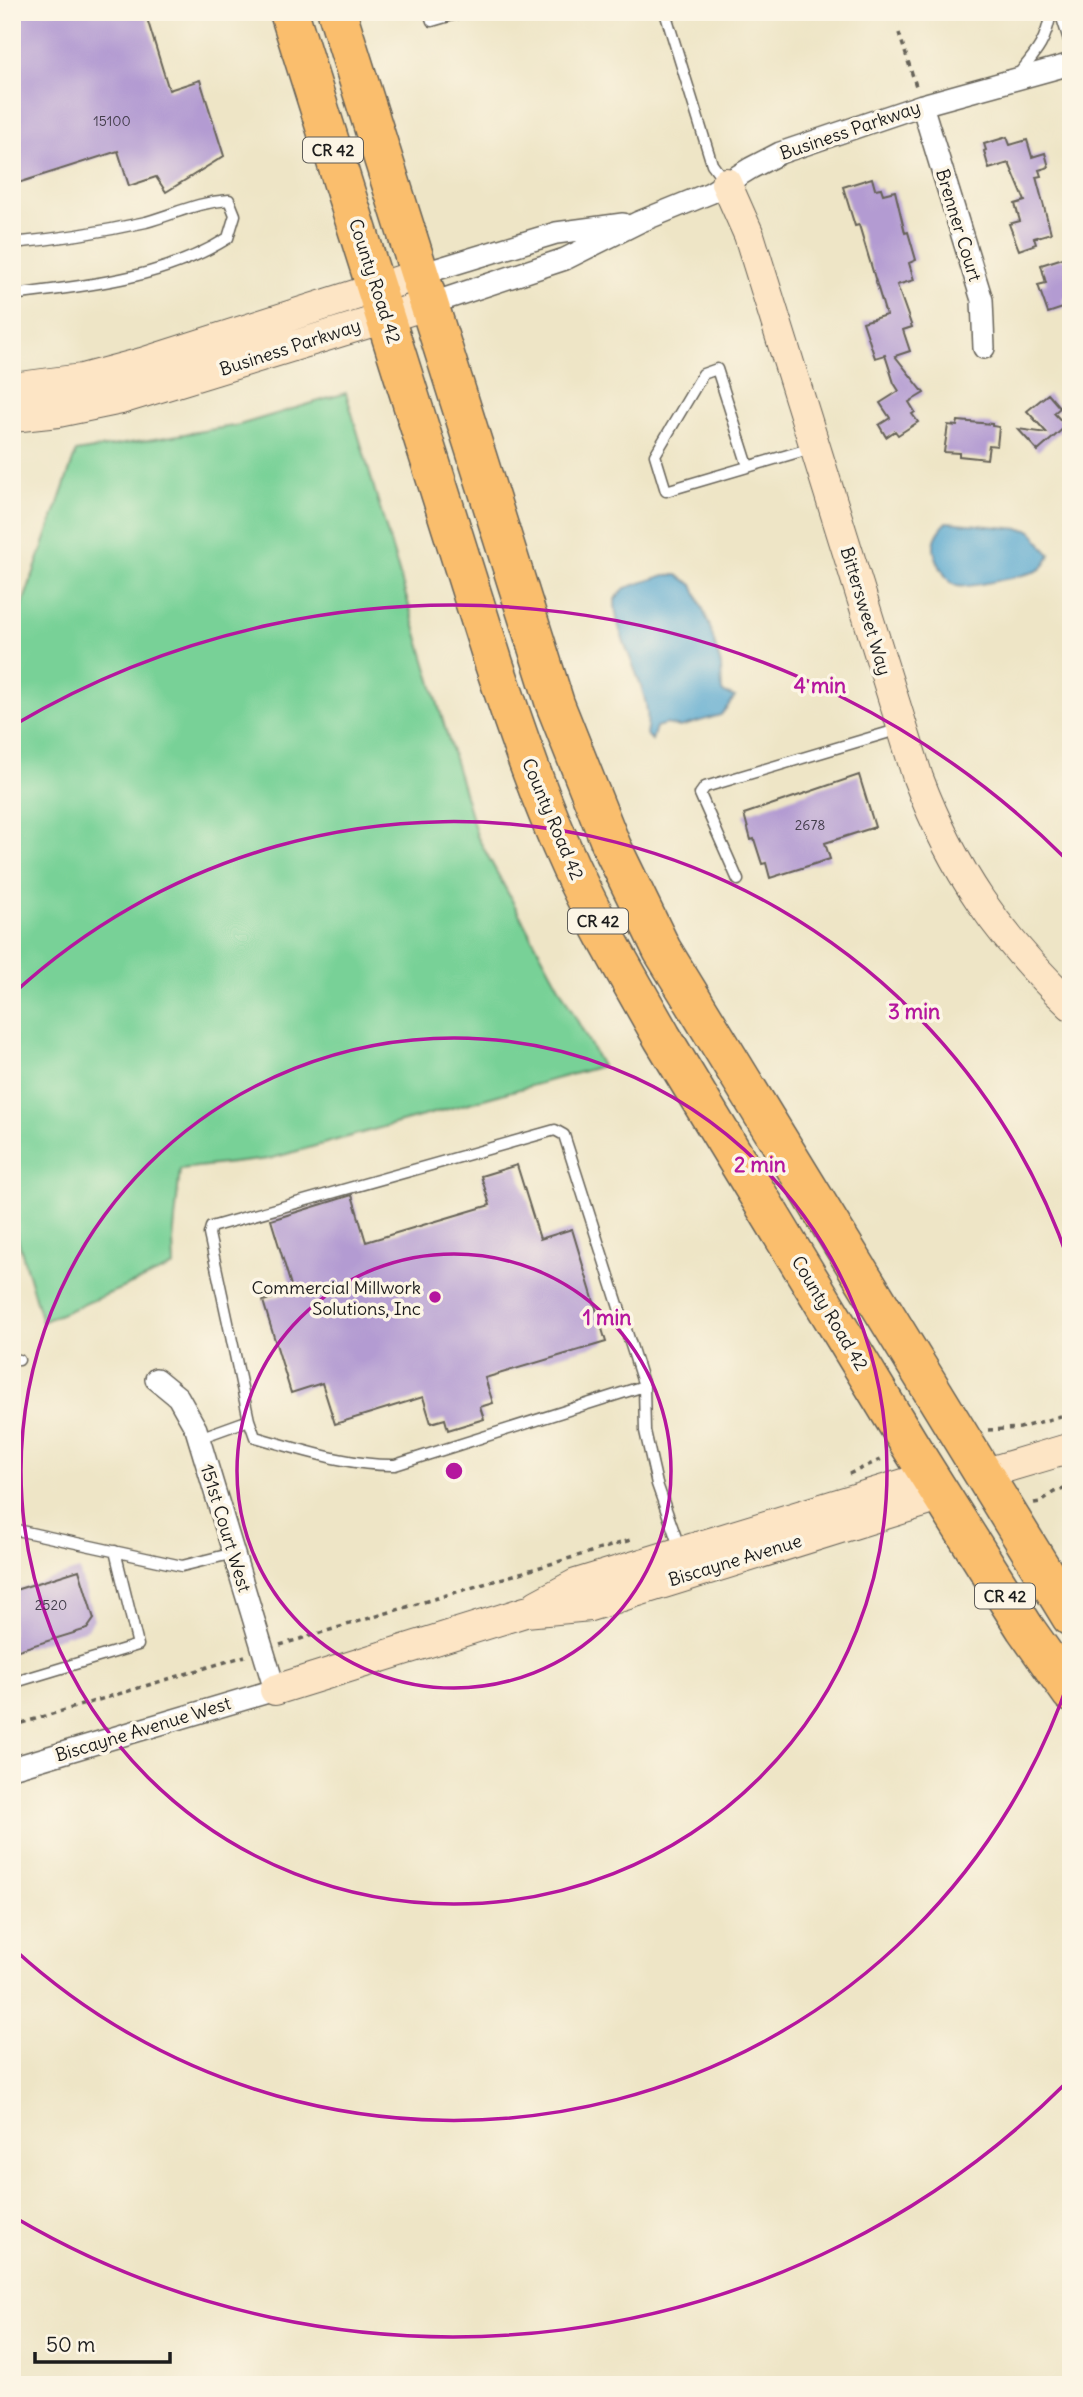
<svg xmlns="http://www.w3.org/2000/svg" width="1083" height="2397" font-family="Delius,sans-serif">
<rect width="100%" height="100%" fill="#fcf5e5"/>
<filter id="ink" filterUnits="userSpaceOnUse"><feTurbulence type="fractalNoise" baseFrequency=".0143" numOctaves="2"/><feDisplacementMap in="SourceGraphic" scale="14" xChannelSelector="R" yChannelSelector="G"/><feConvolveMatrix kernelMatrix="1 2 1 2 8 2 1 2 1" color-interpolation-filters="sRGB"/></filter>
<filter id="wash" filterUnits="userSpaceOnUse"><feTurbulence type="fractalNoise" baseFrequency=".00686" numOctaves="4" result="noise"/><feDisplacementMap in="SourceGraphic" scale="28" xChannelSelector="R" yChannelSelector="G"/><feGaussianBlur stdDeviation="1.57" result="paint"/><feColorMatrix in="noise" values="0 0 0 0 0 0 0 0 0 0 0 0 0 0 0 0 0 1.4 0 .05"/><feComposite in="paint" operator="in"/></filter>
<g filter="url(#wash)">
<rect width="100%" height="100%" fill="#eee5c6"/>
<!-- green -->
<path fill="#78d197" stroke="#4a765a" stroke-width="2" d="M346,393l131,443 125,230 -333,93 -89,10 -7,72 1,25 -132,56 -30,-103v-584l64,-183 163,-27z"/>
<!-- water -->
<path fill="#53a6cf" stroke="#386176" stroke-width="2" d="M947,522l83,8c10,7 11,18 20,24 -2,7 -6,14 -13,17 -12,4 -70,18 -80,15 -11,-3 -24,-30 -23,-41 1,-9 7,-17 13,-23z
M665,575h12l16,10 16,39 12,42 1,26 13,5 -14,18 -41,12 -14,-3 -10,3 -4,13 -6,-6c10,-43 -32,-90 -31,-135l10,-11z"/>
<g id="blocks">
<!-- building -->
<path fill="#b39bd2" d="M12,12h133l24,78 31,-10 24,76 -58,36 -10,-15 -27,9 -11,-35 -106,34z
M1007,137l3,8 17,-5 5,17 13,-4 4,14 -10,3 2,6 -5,1 15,56 -17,5 2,6 -17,6 -10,-26 11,-3 -5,-17 10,-3 -16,-38 -20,6 -5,-18 2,-1 -2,-6z
M872,178l3,11 6,-1 2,6 12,-3 10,42 3,-1 8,28 -7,3 5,17 -17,5 15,42 -9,3 7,21 -15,5 29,37 -15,9 6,10 -3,2 6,8 -20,13 -3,-4 -9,6 -7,-12 11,-7 -10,-15 19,-12 -5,-8 -9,-28 -10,3 -12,-36 23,-7 -27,-90 -4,1 -12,-39z
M1063,258l1,2 7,-1v38l-8,2 3,8 -18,6 -10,-28 8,-2 -5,-18z
M1048,394l12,14 -6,5 12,13 -28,25 -20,-22 29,4 -20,-22z
M958,421l34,3v2l7,1 -2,19 -8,-1 -2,14 -28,-3v-3l-15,-1 4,-27 9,1z
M859,775l16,52 -50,16 5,16 -60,19 -4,-15 -4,1 -8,-25 -3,1 -7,-26z
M517,1165l23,74 32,-10 34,113 -121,36 8,25 -13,4 4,12 -36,11 -3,-11 -14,4 -8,-26 -88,27 -13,-41 -31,10 -28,-92 30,-9 -22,-72 81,-25 14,47 124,-37 -9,-29z
M79,1570l15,49 -7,10 -75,23v-61z"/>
</g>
</g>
<g filter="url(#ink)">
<use href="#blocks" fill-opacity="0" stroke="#666258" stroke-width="2"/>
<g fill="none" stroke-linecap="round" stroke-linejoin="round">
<defs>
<path id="lane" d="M429,12l3,9 31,-9
M665,12l47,152 14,19
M1060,12l11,34
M1017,76c19,-23 29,-33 34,-64
M12,243c46,-4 89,-11 134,-21 29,-8 51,-20 83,-22l6,15 -7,23c-65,41 -142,48 -216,57
M748,466l-31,-97 -14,5 -48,81 11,36 146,-43
M738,880l-38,-86 5,-7 195,-58
M12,1359l7,1
M644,1386l1,45 12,53 23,65
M199,1438l50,-18 6,17c45,12 93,29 140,28l249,-79 -80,-251 -9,-5 -344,97 -2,7 40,186
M12,1529l170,37 52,-13
M12,1683l126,-38 -23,-94"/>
<path id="street" d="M922,105l60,195 2,48
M421,274l135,-41 67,-9
M430,304l135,-45 74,-37 71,-29 41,-25 29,-15 142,-48 149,-41
M12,1768l263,-78 -79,-261 -18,-32 -22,-18"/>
<path id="secondary" d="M726,183l23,52 169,543c35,93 81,159 153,227
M12,388l70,-9 60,-16 279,-89
M12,417l46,-5 63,-13 309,-95
M983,1474l88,-26
M537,1605l39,-21 354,-108
M275,1690l250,-78 65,-6 353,-110"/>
<path id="highway" d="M289,12l205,652c23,69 47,139 77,204 27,58 60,114 91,169l251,413 112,178 46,65
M337,12l218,692 57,143 50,103 409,667"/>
</defs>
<!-- lane casing -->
<use href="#lane" stroke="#666258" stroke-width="13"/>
<!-- street casing -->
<use href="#street" stroke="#666258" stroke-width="24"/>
<!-- secondary casing -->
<use href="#secondary" stroke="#666258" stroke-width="32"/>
<!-- highway casing -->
<use href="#highway" stroke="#666258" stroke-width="41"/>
<!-- path -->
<path stroke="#666258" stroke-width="3.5" stroke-dasharray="5 5" stroke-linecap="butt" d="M899,33l17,53
M988,1430l32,-2 51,-15
M849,1474l33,-15
M1034,1503l6,-1 14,-10 17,-5
M280,1645l354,-106
M12,1726l233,-70"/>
<!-- lane -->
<use href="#lane" stroke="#fff" stroke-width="10"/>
<!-- street -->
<use href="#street" stroke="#fff" stroke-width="21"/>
<!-- secondary -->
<use href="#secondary" stroke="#fde5c5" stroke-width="30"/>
<!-- highway -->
<use href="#highway" stroke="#fabe6d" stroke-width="38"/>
</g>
</g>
<!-- distance rings -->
<g fill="none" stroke="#b5179e" stroke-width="3.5">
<circle cx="454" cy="1471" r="217"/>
<circle cx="454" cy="1471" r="433"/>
<path d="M1070 1677A650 650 0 0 1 15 1950M15 992A650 650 0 0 1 1070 1265"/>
<path d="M1066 2083A866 866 0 0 1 14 2217M14 725A866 866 0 0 1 1066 859"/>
</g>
<!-- markers -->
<circle fill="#b5179e" stroke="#fcf5e5" stroke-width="2.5" cx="435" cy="1297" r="7"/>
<g text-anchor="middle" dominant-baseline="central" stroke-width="7" stroke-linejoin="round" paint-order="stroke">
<!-- number labels -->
<g font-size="14" fill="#423c4a">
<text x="112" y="121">15100</text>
<text x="810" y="825">2678</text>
<text x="51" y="1605">2520</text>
</g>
<!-- shield labels -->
<g fill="#fcf5e5" stroke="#5f5d58" stroke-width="2">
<rect x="303" y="137.5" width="60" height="25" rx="5"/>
<rect x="568" y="908.5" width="60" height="25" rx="5"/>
<rect x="975" y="1583.5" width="60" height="25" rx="5"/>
</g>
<g font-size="16" font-weight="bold" fill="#1c1c1c">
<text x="333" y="150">CR 42</text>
<text x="598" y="921">CR 42</text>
<text x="1005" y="1596">CR 42</text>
</g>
<!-- street labels -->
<g font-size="18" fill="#1c1c1c" stroke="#fcf5e5">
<text transform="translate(850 130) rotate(-19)">Business Parkway</text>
<text transform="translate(959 225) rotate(73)">Brenner Court</text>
<text transform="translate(375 281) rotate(72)">County Road 42</text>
<text transform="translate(290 347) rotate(-18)">Business Parkway</text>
<text transform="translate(866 611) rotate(73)">Bittersweet Way</text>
<text transform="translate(553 819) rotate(67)">County Road 42</text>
<text transform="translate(830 1313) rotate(59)">County Road 42</text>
<text transform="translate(226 1528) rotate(73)">151st Court West</text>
<text transform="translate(735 1560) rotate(-17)">Biscayne Avenue</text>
<text transform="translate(143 1729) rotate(-17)">Biscayne Avenue West</text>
</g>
<!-- poi labels -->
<g font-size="18" fill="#1c1c1c" stroke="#fcf5e5" text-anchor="end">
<text x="421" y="1287">Commercial Millwork<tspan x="421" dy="21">Solutions, Inc</tspan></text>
</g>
</g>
<circle cx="454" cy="1471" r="10" fill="#b5179e" stroke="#fcf5e5" stroke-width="3.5"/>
<g font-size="21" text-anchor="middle" font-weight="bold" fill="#b5179e" stroke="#fcf5e5" stroke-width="7" stroke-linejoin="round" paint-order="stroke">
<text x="820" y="693">4 min</text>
<text x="914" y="1019">3 min</text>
<text x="760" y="1172">2 min</text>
<text x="607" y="1325">1 min</text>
</g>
<!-- margin -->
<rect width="1083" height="2397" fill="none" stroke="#fcf5e5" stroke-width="42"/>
<!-- scale -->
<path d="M35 2352v10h135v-10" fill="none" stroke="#1c1c1c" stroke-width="3.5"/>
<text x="46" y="2352" font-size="21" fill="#1c1c1c" stroke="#fcf5e5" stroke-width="5" paint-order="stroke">50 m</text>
</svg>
